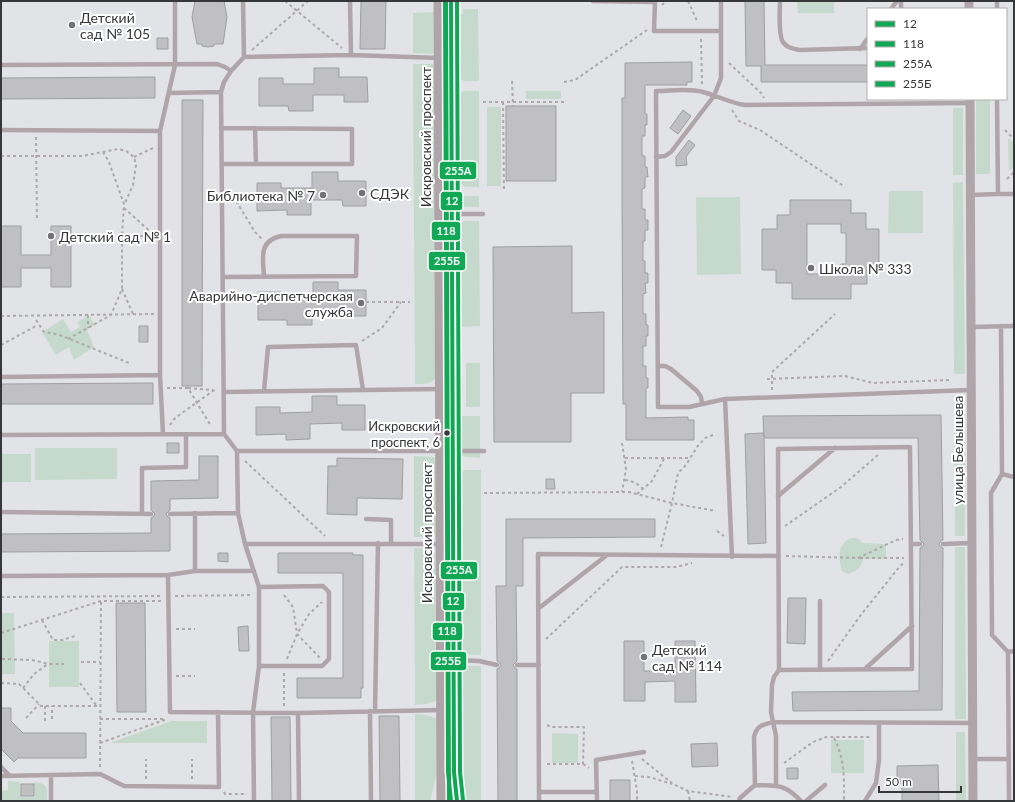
<svg xmlns="http://www.w3.org/2000/svg" width="1015" height="802" font-family="Lato,sans-serif">
<rect width="100%" height="100%" fill="#e2e3e7"/>
<!-- green -->
<path fill="#c5dacc" d="M797,1h37v12h-36z
M463,9h15l1,72h-15l-6,-3v-64h5z
M434,12l-1,42 -20,-1v-40z
M413,64h21l1,314c-4,7 -13,6 -20,6z
M464,91h15v96h-14l-6,-4 -1,-89z
M526,91h35v8h-35z
M976,99h14v75h-14z
M487,107h14v79h-14z
M953,108h10v67h-10z
M1008,138l6,5v24l-5,4z
M963,182l2,192h-11l-1,-191z
M889,191h34v42h-35z
M464,196h15v11h-14l-7,-3v-4z
M696,197h44l1,77 -44,1z
M465,221h14l1,105 -21,1v-103z
M86,317h4l5,8 -8,5 7,17 -20,13 -5,-13 -13,8 -14,-23 21,-13 8,13 9,-5 -3,-5z
M466,363h14v44h-14z
M958,395h7v141h-10l-1,-137z
M460,416h20v42l-15,-1 -6,-2z
M35,448h82v31l-82,1z
M1,454h30v28h-30z
M414,456l21,1v77l-3,3h-18z
M465,470h16v185l-21,-1v-181z
M850,538h7l6,5 23,1v15h-23c-2,9 -6,12 -15,15l-6,-3c-4,-14 -5,-25 8,-33z
M955,547h10l1,172h-11z
M414,548c8,1 18,-2 21,6l1,147 -10,3 -11,1z
M1,613h13l1,61h-14z
M49,641h30v46h-30z
M460,666h21v135h-15l-5,-29z
M415,714l11,1 10,3v59l-6,24h-15z
M172,721h35v22h-95v-1z
M956,732h9l1,69h-10z
M552,733l26,1v29h-26z
M831,740h33v33h-33z
M8,781l12,1 1,15h14l-1,-15c15,1 13,7 13,19h-46v-10l7,-1z"/>
<!-- building -->
<path fill="#c0c0c3" stroke="#9e9fa2" fill-rule="evenodd" d="M195,1h29l3,16 -4,27h-9v2l-6,1 -6,-1v-2h-5l-5,-27z
M361,1h25l-1,48h-25z
M745,1h19l1,64h103v17h-107v-16h-15z
M157,38h11v11h-11z
M692,62v20h-5v3h-42v29h2v11h-2v11h-3v20h3v11h2l1,10h-3v11l-3,1v20h3v11h3v10h-3v11h-2v20h2v12h3v10h-3l1,10 -3,1v20h3v11h2v11h-2v10h-3v20h3v12h2v10h-2v30l42,-1v3h6v20h-68v-36h-3l-1,-208v-98h3v-35z
M314,68h25v9h28l1,25h-24v-7h-31v16h-24l-1,-5h-29v-28h24v6h31z
M155,77v21l-154,1v-21z
M182,100h21l-1,286h-20z
M506,106h50v75h-50z
M683,110l8,6 -13,18 -8,-6z
M689,140l6,5 -9,12 1,8 -11,1v-9z
M312,172h26v9h28v25h-23l-1,-6h-31v15h-24v-5l-30,1v-28h24v5h31z
M790,200h61v13h15v16h13v39h-12v16h-16v15h-59v-16h-16v-13h-14v-41h15v-14h13zM807,224h34v9h5v31h-5v10h-34z
M1,226h20v29h30v-29h20v61h-20v-19h-30v19h-20z
M572,246v67l32,-1v81h-33v49h-77l-1,-195z
M313,282h25v8h28v26h-23v-7h-31v16h-25v-5h-29v-28h23v6h32z
M139,326h9v16h-9z
M153,383v21h-152v-20z
M312,396h25v9h28v25h-23v-7l-32,1v15l-24,1v-6l-30,1v-28h24v6l32,-1z
M941,415l2,125 -2,1 -2,3 1,2 3,2 -1,162 -149,1 -1,-19 127,-1 1,-143 3,-2 1,-2 -4,-4 -2,-102h-154l2,105 -18,1 -3,-110 18,-1 1,4 -1,-21z
M167,443h12v10h-12z
M199,456h19v42l-48,1v11l-4,4 1,2 3,2v33l-169,1v-18l150,-1v-15l3,-2 1,-2 -4,-4v-29l48,-1z
M337,458l66,1 -1,40 -45,-1v17l-30,-1 1,-48h9z
M546,479h8l1,10h-9z
M506,519h149v18l-132,1v48h-7l1,75 -4,4 1,2 3,2v132h-19l-1,-132 2,-1 2,-3 -1,-2 -3,-2 -1,-75h10z
M218,553h10v9l-10,-1z
M278,553h75v2h10v133h-2v10h-64v-20h46v-105h-65z
M788,598h18l-1,46 -18,-1z
M116,603h29l1,109h-29z
M248,626l1,25h-10l-1,-24z
M624,641h20v30h31v-30h20l1,61h-21v-21l-30,1v19h-21z
M1,708h10v13l12,12h63v25h-68l-4,4 -13,-13z
M379,716h20l1,85h-20z
M271,717h19l1,84h-19z
M717,743l1,23 -26,1 -1,-23z
M938,765l1,36h-37v-18h-5v-17z
M787,768h11v11h-11z
M610,780h20v21h-20z
M21,784h13v12h-13z"/>
<g fill="none" stroke-linecap="round" stroke-linejoin="round">
<!-- path -->
<path stroke="#aea8ab" stroke-width="2" stroke-dasharray="3 3" stroke-linecap="butt" d="M285,1l57,47
M688,1l10,22
M662,5l4,-4
M701,39l1,46
M252,50l56,-49
M729,63l33,31 2,4
M512,81l1,25
M564,82l11,-2 72,-50
M483,102h81
M503,102l1,90
M732,110l7,11 21,9 85,57
M1005,130l9,9
M36,137l1,83
M1,156h81l36,-7 8,2 8,6 2,8 -3,20 -8,18
M134,157l19,-9
M1007,179l7,-7
M230,191l25,41 7,7
M124,208l29,26
M122,236h31
M122,289l11,25
M366,302h44
M88,315v13
M1,316l153,-2
M36,320l8,12 13,2 72,29
M68,339l43,-24 11,-26v-53l2,-32 -15,-42 -6,-10
M362,341l20,-13 19,-26
M1,345l35,-19
M767,379l78,-3 28,7 77,-3
M167,388h21l23,38
M188,388l25,2
M772,390v-18l63,-58
M170,425l5,-7 42,-30
M622,443l4,26 -4,23
M625,458h65
M245,461l80,75
M625,480c8,1 13,4 18,9
M484,493l145,-1 43,11 44,8
M637,494l15,-13 12,-22
M785,526l56,-39 37,-32
M717,531l7,5
M661,547l11,-44 6,-30 8,-8 11,-18 8,-9 8,-3
M786,556l72,2 38,-18 7,-1
M860,558h44
M284,595l9,12 4,27 23,24
M175,596l77,-1
M1,597l161,-1
M1,619v45
M42,620l11,20h9l13,-4
M176,629h19
M1,633l100,-32h60
M546,639l76,-72h54l16,-4
M2,659l30,1 17,4h15
M287,659l10,-25 12,-20 13,-12
M828,661l32,-45 40,-50 4,-3
M81,662h19
M284,673v34
M176,676h19
M1,683l18,1 22,22h59
M80,683l16,22
M23,688l11,-14 14,-10
M45,706v15
M26,718l13,-14
M52,719v-13
M100,719h65
M547,725l4,2h33l-1,37
M834,738c11,22 10,39 10,63
M100,743l67,-24
M642,759l31,25 15,7 45,6
M632,761l5,30v10
M784,763l29,-21 13,-5h46
M547,764h36l6,4
M100,767l1,-166
M635,776l14,1 23,7
M146,779v-20
M192,779v-20
M688,791l2,10
M224,792l1,2h22"/>
<!-- lane -->
<path stroke="#b0a5a8" stroke-width="4.5" d="M243,1l1,56
M350,1l1,54
M593,1l62,1 -1,29h67
M780,1c0,9 -2,34 3,41 4,6 11,7 17,8l68,-2
M997,1v8
M891,9l6,-8
M901,9v-8
M860,49l8,-11
M1,65l216,-1 8,3 6,4 13,-14 107,-2 88,3
M231,71l-7,11 -3,10 3,342 13,17 1,62 7,31 14,43v79l-6,46 1,89
M169,93l52,-1
M997,99l1,95h16
M970,103l-225,2c-15,-2 -27,-9 -42,-13 -15,-4 -32,-1 -47,-1l2,316h31l36,-8 246,-9
M221,128l131,1v35h-130
M255,128l1,36
M1,130l159,1
M656,157l9,-1 6,-4 43,-56 7,-18v-77
M970,195l28,-1
M454,214h29
M223,277l133,-1 1,-40h-76c-23,5 -18,22 -17,41
M1001,326l1,148 12,3
M971,327l43,-1
M658,366h7l6,3 26,22 4,6 1,6
M1,377l159,-2
M264,391l4,-44 88,-2 7,45
M224,392l216,-3
M725,399l7,158
M163,434l-3,-59v-244l15,-66v-64
M1,435l223,-1
M237,451h203
M455,451h29
M1002,474l-11,19 1,142 16,17
M778,496l57,-48
M1,512l150,2
M142,513v-45l44,-1v-33
M195,513v58
M170,514l68,-1
M366,519l25,1v24
M245,544h196
M911,544h9
M943,544l29,-1
M254,571h-59l-27,4 2,137 128,1 144,-3
M1,576l167,-1
M539,608l68,-53
M455,660l24,1 18,4
M517,665h22
M259,666h63l7,-7v-67l-6,-6 -64,1
M865,669l47,-43
M820,670v-69
M370,711l1,90
M375,711l3,-168
M298,713l1,88
M972,759h37
M1,767l9,9
M51,775v26
M1,776l99,-2 24,12 95,1 -1,-75
M755,785l-1,-48c3,-12 8,-12 19,-15l199,1
M776,786v-50l-5,-24 1,-27 2,-8 5,-7 -1,-221 132,-2 2,222 -133,1
M539,792h58
M539,801l-1,-247 240,2
M597,801l-1,-41 48,-8
M739,801l1,-3 15,-13c22,1 29,-2 46,16
M806,801l19,-16
M865,801l11,-18 3,-23v-37
M1009,801l-1,-149 6,-1"/>
<!-- street -->
<path stroke="#b0a5a8" stroke-width="9" d="M969,1v8
M970,99l3,702"/>
<!-- secondary -->
<path stroke="#afa4a7" stroke-width="13" d="M440,1l3,800
M451,1l3,709v62l3,29"/>
<defs>
<path id="bus-1" d="M451,1l3,771 3,29"/>
<path id="bus-2" d="M445,1l3,771 3,29"/>
<path id="bus-3" d="M457,1l3,771 3,28"/>
<path id="bus-4" d="M446,1l3,800"/>
</defs>
<!-- bus-1 casing -->
<use href="#bus-1" stroke="#fff" stroke-width="7"/>
<!-- bus-2 casing -->
<use href="#bus-2" stroke="#fff" stroke-width="7"/>
<!-- bus-3 casing -->
<use href="#bus-3" stroke="#fff" stroke-width="7"/>
<!-- bus-4 casing -->
<use href="#bus-4" stroke="#fff" stroke-width="7"/>
<!-- bus-1 -->
<use href="#bus-1" stroke="#10a855" stroke-width="4"/>
<!-- bus-2 -->
<use href="#bus-2" stroke="#10a855" stroke-width="4"/>
<!-- bus-3 -->
<use href="#bus-3" stroke="#10a855" stroke-width="4"/>
<!-- bus-4 -->
<use href="#bus-4" stroke="#10a855" stroke-width="4"/>
</g>
<!-- markers -->
<g fill="#727376" stroke="#fff" stroke-width="1.5">
<circle cx="72" cy="25" r="4"/>
<circle cx="362" cy="193" r="4"/>
<circle cx="323" cy="195" r="4"/>
<circle cx="51" cy="236" r="4"/>
<circle cx="811" cy="268" r="4"/>
<circle cx="361" cy="303" r="4"/>
<circle cx="644" cy="657" r="4"/>
</g>
<circle fill="#363739" stroke="#fff" stroke-width="1.5" cx="447" cy="433" r="3.5"/>
<g text-anchor="middle" dominant-baseline="central" stroke-width="4" stroke-linejoin="round" paint-order="stroke">
<!-- bus labels -->
<g font-size="13" fill="#363739" stroke="#fff" text-anchor="end">
<text x="440" y="426">Искровский<tspan x="440" dy="16">проспект, 6</tspan></text>
</g>
<!-- poi labels -->
<g font-size="14" fill="#363739" stroke="#fff" text-anchor="start">
<text x="80" y="17">Детский<tspan x="80" dy="16">сад № 105</tspan></text>
<text x="370" y="193">СДЭК</text>
<text x="315" y="195" text-anchor="end">Библиотека № 7</text>
<text x="59" y="236">Детский сад № 1</text>
<text x="819" y="268">Школа № 333</text>
<text x="353" y="295" text-anchor="end">Аварийно-диспетчерская<tspan x="353" dy="16">служба</tspan></text>
<text x="652" y="649">Детский<tspan x="652" dy="16">сад № 114</tspan></text>
</g>
<!-- street labels -->
<g font-size="14" fill="#363739" stroke="#fff">
<text transform="translate(425 137) rotate(-90)">Искровский проспект</text>
<text transform="translate(957 450) rotate(-90)">улица Белышева</text>
<text transform="translate(426 533) rotate(-90)">Искровский проспект</text>
</g>
</g>
<g stroke="#fff" stroke-width="1.5">
<rect x="439" y="161" width="38" height="19" rx="4" fill="#10a855"/>
<rect x="440" y="191" width="23" height="20" rx="4" fill="#10a855"/>
<rect x="431" y="221" width="30" height="20" rx="4" fill="#10a855"/>
<rect x="428" y="251" width="38" height="20" rx="4" fill="#10a855"/>
<rect x="440" y="561" width="38" height="19" rx="4" fill="#10a855"/>
<rect x="442" y="592" width="23" height="19" rx="4" fill="#10a855"/>
<rect x="432" y="622" width="31" height="19" rx="4" fill="#10a855"/>
<rect x="430" y="651" width="37" height="20" rx="4" fill="#10a855"/>
</g>
<g font-size="11" text-anchor="middle" font-weight="bold" fill="#fff">
<text x="458" y="175">255А</text>
<text x="452" y="205">12</text>
<text x="446" y="235">118</text>
<text x="447" y="265">255Б</text>
<text x="459" y="574">255А</text>
<text x="453" y="605">12</text>
<text x="447" y="635">118</text>
<text x="448" y="665">255Б</text>
</g>
<!-- border -->
<rect width="1015" height="802" fill="none" stroke="#363739" stroke-width="4"/>
<!-- legend -->
<rect x="867" y="8" width="140" height="92" fill="#ffffff" stroke="#afafb0"/>
<rect x="875" y="21" width="20" height="6" fill="#10a855" stroke="#afafb0"/>
<text x="903" y="28" font-size="12" fill="#363739">12</text>
<rect x="875" y="41" width="20" height="6" fill="#10a855" stroke="#afafb0"/>
<text x="903" y="48" font-size="12" fill="#363739">118</text>
<rect x="875" y="61" width="20" height="6" fill="#10a855" stroke="#afafb0"/>
<text x="903" y="68" font-size="12" fill="#363739">255А</text>
<rect x="875" y="81" width="20" height="6" fill="#10a855" stroke="#afafb0"/>
<text x="903" y="88" font-size="12" fill="#363739">255Б</text>
<!-- scale -->
<path d="M879 786v6h82v-6" fill="none" stroke="#363739" stroke-width="2"/>
<text x="885" y="786" font-size="12" fill="#363739" stroke="#ffffff" stroke-width="3" paint-order="stroke">50 m</text>
</svg>
